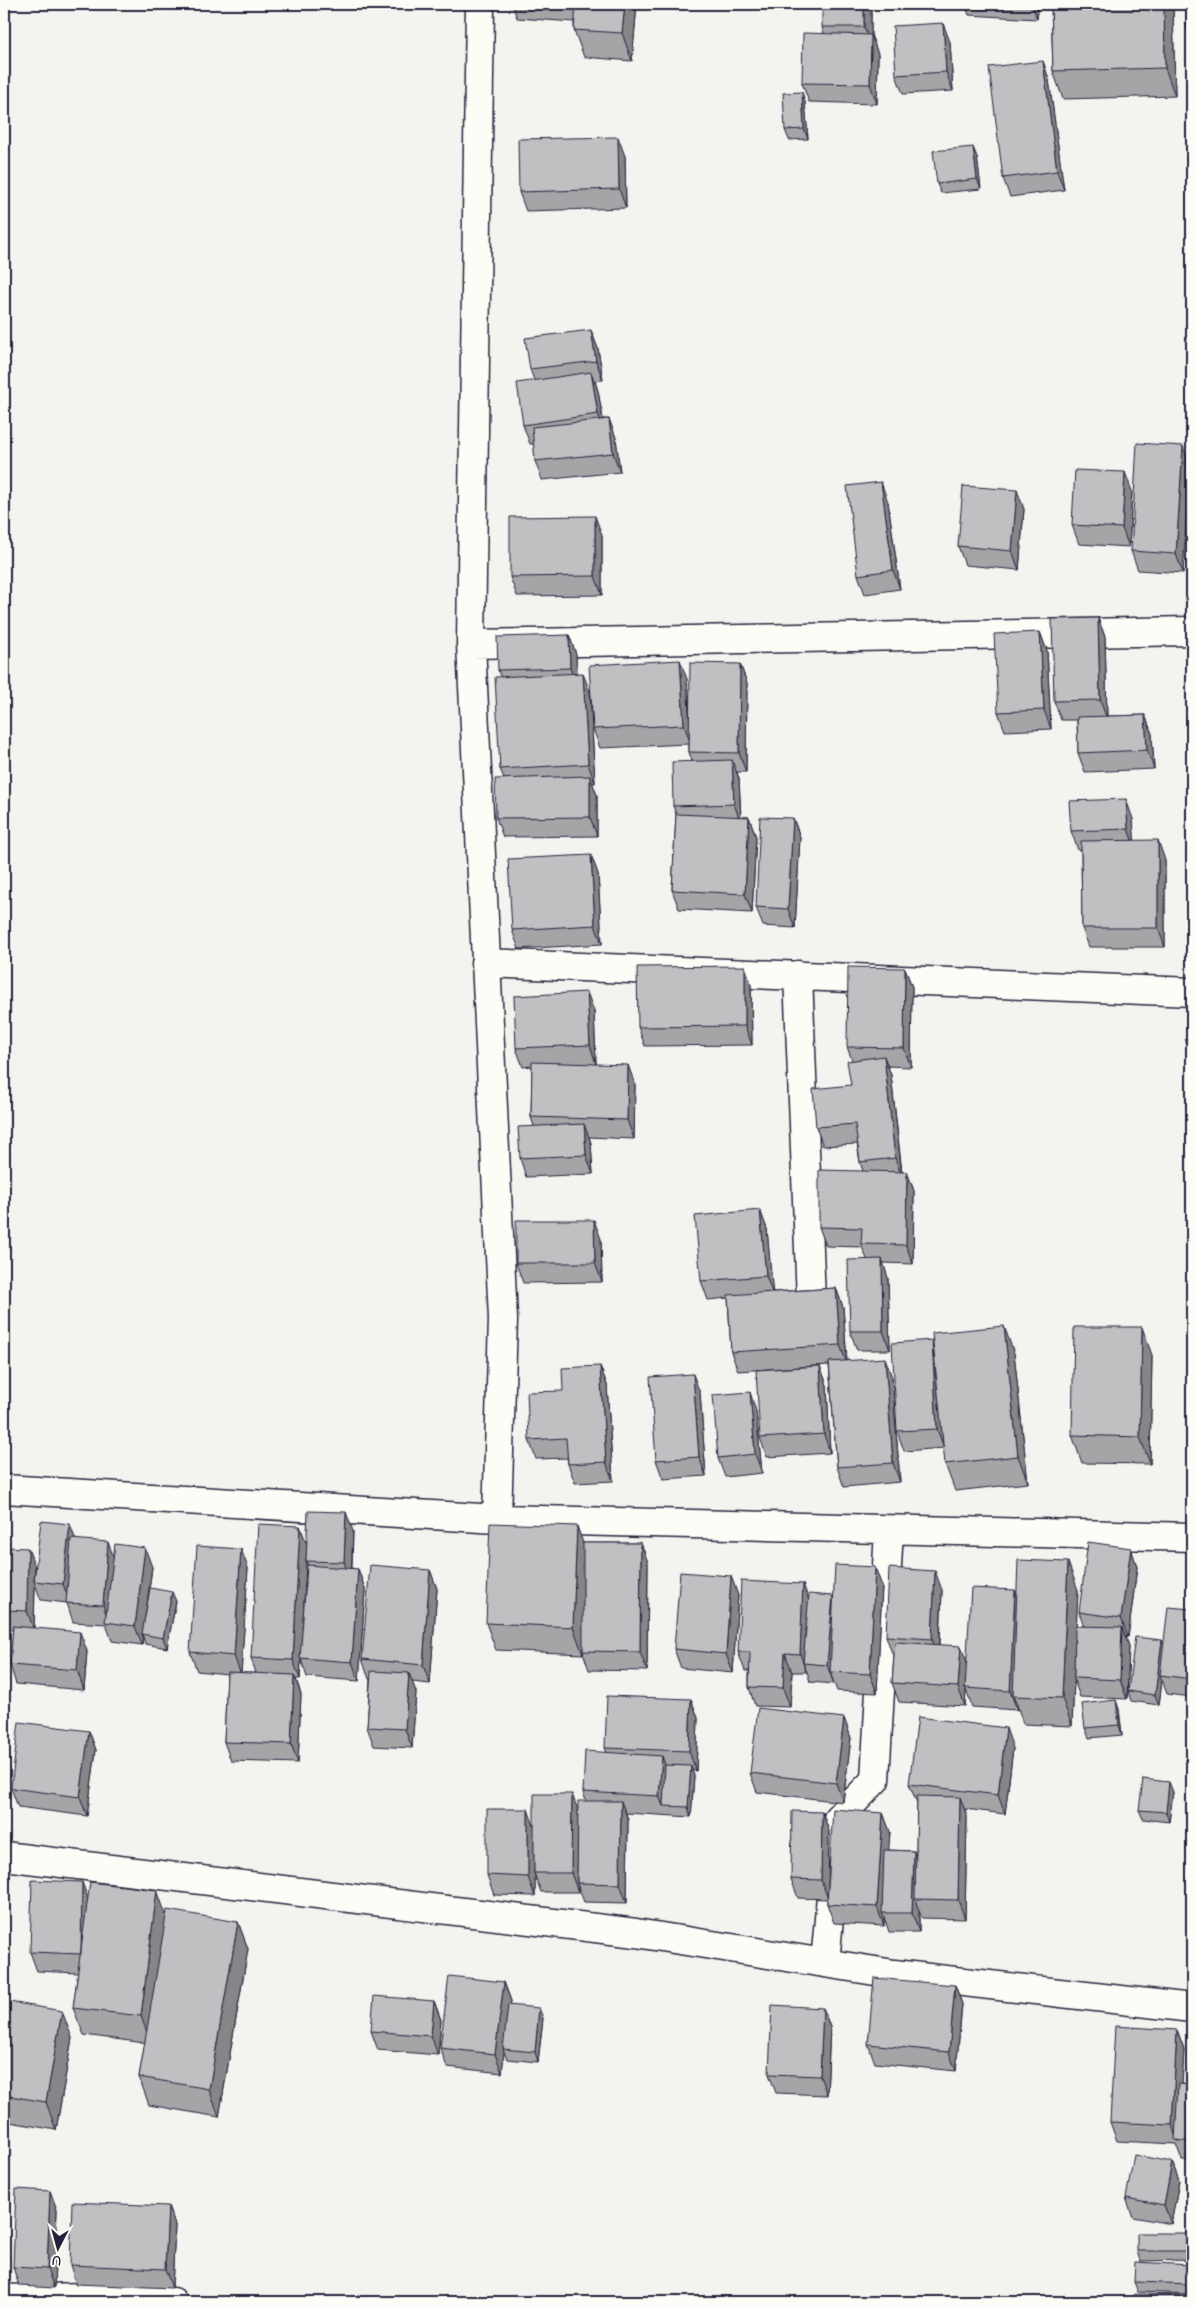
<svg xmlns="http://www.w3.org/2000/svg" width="1196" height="2306" font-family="'Comic Neue',sans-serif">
<rect width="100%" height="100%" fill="#f4f3ef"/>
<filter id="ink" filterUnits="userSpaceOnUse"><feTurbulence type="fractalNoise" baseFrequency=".02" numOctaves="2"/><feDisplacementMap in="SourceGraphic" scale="10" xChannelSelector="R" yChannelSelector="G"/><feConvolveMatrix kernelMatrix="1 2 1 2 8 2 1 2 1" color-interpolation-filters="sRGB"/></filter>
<g filter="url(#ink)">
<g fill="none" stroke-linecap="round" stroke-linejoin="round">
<defs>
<path id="street" d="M471,644l721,-13
M485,963l707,29
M798,975l13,325
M4,1489l493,30 6,-200 -32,-675 9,-640
M497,1519l695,18
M4,1856l632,77 258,41 298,34
M825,1963l13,-145 37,-38 14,-250
M4,2299l81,-2 88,5"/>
</defs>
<!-- street casing -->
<use href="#street" stroke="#22223b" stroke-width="31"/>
<!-- street -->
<use href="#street" stroke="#fdfcf7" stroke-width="28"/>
</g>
<!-- wall -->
<path fill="#a5a4a7" stroke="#22223b" d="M512,4h125l-5,57 -48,-4 -10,-27v-8l-57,-4z
M871,4v31l7,19 -1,50 -68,-2 -7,-19 22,-49 -2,-7z
M965,4h73l-1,15 -68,-4z
M1051,4h122l2,92 -112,3 -10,-28z
M1192,4v39l-6,-18z
M950,42l3,49 -50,3 -7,-19z
M1043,61l6,19 15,110 -54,7 -7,-19z
M805,102l3,37 -19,1 -4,-10z
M625,156l1,52 -100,3 -7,-19z
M977,157l4,32 -40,4 -4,-9z
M591,330l7,19 5,31 -8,1 3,10 5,28h6l7,19 4,34 -78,8 -7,-19 -1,-17h-4l-7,-19 11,-45 -4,-11z
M1190,465l-7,108 -45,-3 -7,-19z
M1132,491l-3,56 -50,-3 -7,-19z
M888,502l12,87 -35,5 -7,-19z
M1024,509l-5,61 -54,-5 -7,-19z
M602,535v60l-85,1 -7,-19z
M1098,618l7,19 2,79 38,-1 7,19 2,35 -69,3 -7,-19 -1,-33h-16l-7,-19z
M1040,632l7,19 4,78 -46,2 -7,-19z
M569,635l7,19v19l14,19 5,91h-3l5,12v41l-94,1 -7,-19 8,-40 -4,-9 1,-92 -3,-7z
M740,664l7,19 -1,89h-9l2,7 2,38h8l7,20 -4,76 -73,-4 -7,-19 4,-76 -3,-8 19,-45 -3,-9v-8l-89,4 -7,-19 94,-50 2,32z
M793,818l7,19 -5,91 -32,-2 -7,-19z
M1133,819l1,22 31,19v87h-76l-7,-19 -1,-78h-3l-7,-19z
M591,855l7,19 4,70 -83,5 -7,-19z
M905,968l7,19 -1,80 -24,-1 4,9 11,97h5l7,19 -1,73 -30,-1 5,15 2,72h-33l-7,-19 17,-72 -5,-12 -36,-1 -7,-19 44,-56 -3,-9 -3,-18 -34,2 -7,-19 35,-42 1,-25 -5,-13z
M751,985l1,60 -107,1 -7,-19z
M594,1011l2,53 39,20 -1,55 -45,-2 2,6 2,31 -67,3 -6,-19 14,-32 -3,-9 1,-51 -9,1 -7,-19z
M760,1210l7,19 5,63 64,-4 7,19 4,54 45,16 8,105 -56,5 -7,-20 -8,-102 -91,6 -7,-19 -3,-54 -20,2 -7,-19z
M601,1239l1,43 -79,1 -7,-20z
M932,1340l82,13 14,130 -73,8 -10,-27 -1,-16 -40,3 -7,-20z
M1152,1355l-2,109 -68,-1 -10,-28z
M600,1366l7,19 6,96 -38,2 -7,-19 -1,-6 -31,1 -7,-19 34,-49z
M820,1366l7,19 3,68 -63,4 -7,-19z
M700,1393l6,83 -43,3 -7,-19z
M756,1411l6,62 -37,4 -7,-19z
M300,1526l7,19 -6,102 7,-82 -2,-4 47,-30 -1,38h6l7,20 -6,92 -52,-4 -6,-18 -1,20h-4l5,15 -3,69 -67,-2 -7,-19 3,-68 -30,-3 -7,-19 58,-84 -7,105h15l-5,-15z
M75,1539l39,18 38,10 -5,39 29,-5 -9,47 -22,-4 -2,-7 -1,8 -30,-4 -6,-17 -33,-2 -6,-19 -26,-3 -6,-16 -1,44 53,23 -3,39 -68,-6 -6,-19 3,-35 -9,-1v-82l31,20z
M583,1543h58l7,20 -1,108 -58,-1 -6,-18v2l-87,-4 -10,-27z
M1131,1548l6,19 -9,70 -3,-1 4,10 -2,53 -47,-2 -6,-17 -2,46 -49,-2 -6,-19v5l-45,-3 -6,-17 -1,16 -66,-4 -7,-19 2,-27h-1l-7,-20 56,-46 -2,55 27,17 50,-67 61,-5 -2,36h8l-5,-14z
M430,1570l7,19 -7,95 -18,-2 4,10 -4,56 -38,-2 -7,-19 3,-48h-1l-7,-20z
M882,1586l-5,107 -40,-2 -3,-8v1l-24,-2 -3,-10h-15l-2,35 -35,-1 -6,-19v-16h-4l-7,-19 70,-55 26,2z
M738,1595l-5,78 -52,-5 -7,-19z
M1192,1609v88l-25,-3 -5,-14 -3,25 -28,-4 -3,-10 34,-51 2,5z
M691,1699l7,19 -2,53 -4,-1 2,6 -3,41 -65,-4 2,7 -1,83 -43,-1 -6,-16v6h-37l-6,-16v20l-41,-1 -7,-20 47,-50 44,-14 8,-10 -3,-9 24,-39 -2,-5z
M1119,1709l3,26 -33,3 -4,-10z
M844,1718l7,20 -8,64 -86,-10 -7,-19z
M89,1731l7,19 -9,66 -69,-9 -7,-19z
M1013,1748l-8,66 -40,-5 2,7 -2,103 -43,-1 -3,-7v21h-30l-5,-15v9l-50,-3 -7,-19v-5l-29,-1 -7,-19 31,-67 7,19 -1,52 55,-70 7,19 -2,18 26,1 2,5 1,-53 -8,-19z
M1173,1792l-4,30 -26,-3 -4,-9z
M157,1890l9,27 72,5 10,27 -29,168 -70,-12 -10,-28 6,-34 -61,-8 -11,-27 5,-35 -41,-2 -7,-19 58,-55z
M1192,1946v40l-4,-11z
M504,1982l7,19 -1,4 33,13 -5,44 -31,-3 -3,-7 -2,21 -55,-6 -7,-19z
M955,1985l7,19 -6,67 -81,-8 -7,-19z
M4,2001l68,37 -16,92 -52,-9z
M434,2001l7,19 -3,35 -60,-5 -7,-19z
M823,2008l7,19 -3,68 -51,-2 -7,-19z
M1177,2030l7,19 -2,35 10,1v75h-10l-6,-16 -59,-3 -7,-19z
M1172,2162l7,19 -8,43 -38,-7 -7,-19z
M50,2191l7,19 -3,78 -35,-2 -6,-19z
M168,2206l7,19 -3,63 -96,-4 -6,-19z
M1192,2233v27l-52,1 -3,-10z
M1192,2265v29l-54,-2 -4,-10z"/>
<!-- shaded-wall -->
<path fill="#868688" stroke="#22223b" d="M625,4h12l-5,57 -10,-28z
M864,4h7v33v-2l7,19 -1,50 -7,-20 1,-38 -7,-19z
M1032,4h6l-1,15z
M1164,4h9l2,92 -10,-28z
M943,23l7,19 3,49 -7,-19z
M1043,61l6,19 15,110 -7,-19z
M802,92l3,10 3,37 -4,-10z
M618,137l7,19 1,52 -7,-19z
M973,147l4,10 4,32 -4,-10z
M591,330l7,19 5,31 -7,-19z
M591,372l7,19 7,42 -7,-19z
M609,419l7,19 4,34 -7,-19z
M1183,446l7,19 -7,108 -7,-19z
M1125,472l7,19 -3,56 -7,-19z
M881,482l7,20 12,87 -7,-19z
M1017,490l7,19 -5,61 -7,-19z
M595,516l7,19v60l-7,-19z
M1098,618l7,19 2,82 -7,-19z
M1040,632l7,19 4,78 -7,-19z
M569,635l7,19 1,33 -7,-19z
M680,660l7,19 4,65 -7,-19z
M740,664l7,19 -1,89 -7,-19z
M583,673l7,19 5,91 -7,-19z
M1145,715l7,19 2,35 -7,-19z
M732,760l7,19 2,44 -7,-19z
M590,776l7,19v41l-7,-19z
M1126,799l7,20 2,29 -7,-19z
M749,817l7,20 -4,76 -7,-19z
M793,818l7,19 -5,91 -7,-19z
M1158,840l7,20v87l-7,-19z
M591,855l7,19 4,70 -7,-19z
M745,966l6,19 1,60 -7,-19z
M905,968l7,19 -1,80 -7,-19z
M587,992l7,19 2,53 -6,-19z
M884,1056l7,19 11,102 -7,-19z
M628,1065l7,19 -1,55 -7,-19z
M584,1124l7,19 2,31 -7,-19z
M907,1172l7,19 -1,73 -7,-19z
M760,1210l7,19 6,66 -7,-19z
M594,1220l7,19 1,43 -7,-19z
M882,1259l6,19 2,72 -7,-19z
M836,1288l7,19 4,57 -7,-19z
M1004,1326l10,27 14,130 -10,-27z
M1142,1327l10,28 -2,109 -10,-27z
M932,1340l12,108 -7,-19z
M885,1358l7,19 8,105 -7,-19z
M600,1366l7,19 6,96 -7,-19z
M820,1366l7,19 3,68 -6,-19z
M693,1374l7,19 6,83 -7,-19z
M750,1392l6,19 6,62 -7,-19z
M346,1512l7,19 -2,50 -7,-19z
M70,1524l7,20 -7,60 -7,-20z
M300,1526l7,19 -7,134 -7,-19z
M577,1526l10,28 -4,100 -10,-27z
M108,1542l7,19 -6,61 -6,-17z
M641,1543l7,20 -1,108 -7,-19z
M28,1548l7,19 -1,14 1,3 -1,46 -7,-19z
M145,1548l7,19 -9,67h-1l1,3 -1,8 -7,-19z
M1131,1548l6,19 -9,70 -7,-19z
M241,1549l7,19 -7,107 -7,-19z
M1068,1562l10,28 -4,88v2l-2,46 -10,-28z
M875,1567l7,19 -5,107 -7,-19z
M358,1569l7,20 -6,92 -7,-19z
M430,1570l7,19 -7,95 -7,-19z
M935,1571l7,19 -3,68 -7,-19z
M731,1576l7,19 -5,78 -7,-19z
M803,1584l7,19 -7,60 4,10 -7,-19z
M1015,1590l7,20 -9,86 4,9v5l-7,-19z
M172,1592l4,9 -9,47 -4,-10z
M833,1596l7,19 -10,57 4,12 -7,-19z
M1122,1627l7,19 -2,53 -7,-19z
M80,1632l7,19 -3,39 -7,-20z
M1162,1640l4,10 -6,25 2,5 -3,25 -4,-10z
M961,1646l7,19 -3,23 1,2 -1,16 -7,-19z
M785,1653l7,19 -2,35 -7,-19z
M409,1673l7,19 -4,56 -7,-19z
M294,1675l7,19 -3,69 -7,-19z
M691,1699l7,19 -2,53 -7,-20z
M1116,1700l3,9 3,26 -3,-10z
M844,1718l7,20 -8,64 -7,-19z
M1006,1728l7,20 -8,66 -7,-19z
M89,1731l7,19 -9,66 -7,-19z
M662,1756l6,19 -5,31 -4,-10z
M691,1766l3,10 -3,41 -3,-10z
M1169,1782l4,10 -4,30 -3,-10z
M572,1794l7,19 -2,70 1,3v6l-7,-19z
M960,1797l7,19 -2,103 -7,-19z
M621,1801l7,19 -1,83 -7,-19z
M528,1809l7,20 -1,44 1,3v20l-7,-19z
M822,1812l7,19 -1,68 -7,-19z
M883,1813l7,19 -6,81h-2l2,4v9l-7,-19z
M914,1851l7,19 -6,29 4,12v21l-7,-19z
M82,1882l7,19 -8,53z
M157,1890l10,28 -16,126 -10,-28z
M238,1922l10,27 -29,168 -10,-28z
M504,1982l7,19 -6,48h-2l1,3 -2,21 -7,-19z
M955,1985l7,19 -6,67 -7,-19z
M434,2001l7,19 -3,35 -7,-19z
M539,2008l4,10 -5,44 -3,-10z
M823,2008l7,19 -3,68 -7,-19z
M62,2011l10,27 -16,92 -10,-28z
M1177,2030l7,19 -5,92h-2l-5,-16z
M1172,2162l7,19 -8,43 -7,-19z
M50,2191l7,19 -3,78 -7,-19z
M168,2206l7,19 -3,63 -7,-19z
M4,2234l1,4 -1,41z"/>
<!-- building -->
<path fill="#c0bfc2" stroke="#22223b" d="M576,4h49l-3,29 -48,-3z
M822,4h42v23h-42z
M1051,4h113l1,64 -112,3z
M1188,4h4v22l-6,-1z
M943,23l3,49 -50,3 -3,-49z
M803,33l68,2 -1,49 -68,-1z
M1043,61l14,110 -54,7 -14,-111z
M802,92l2,37 -19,1 -2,-37z
M618,137l1,52 -100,3 -1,-53z
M973,147l4,32 -40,5 -4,-33z
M591,330l5,31 -66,8 -5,-31z
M591,372l7,42 -75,11 -6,-42z
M1192,407v31l-2,-1z
M609,419l4,34 -78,8 -3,-34z
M1137,443l46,3 -7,108 -45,-3z
M1075,470l50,2 -3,56 -50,-3z
M881,482l12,88 -35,5 -11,-89z
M963,486l54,4 -5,61 -54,-5z
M1192,496v26h-1z
M595,516v60l-85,1v-60z
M1098,618l2,82 -46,1 -2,-82z
M1040,632l4,78 -46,2 -4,-78z
M569,635l1,33 -72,2 -1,-33z
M680,660l4,65 -91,4 -4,-64z
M690,663l50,1 -1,89 -50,-1z
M583,673l5,91 -88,5 -5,-92z
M1145,715l2,35 -69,3 -1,-36z
M732,760l2,44 -61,2 -1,-44z
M590,776v41l-94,1 -1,-39z
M1126,799l2,30 -57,2 -2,-30z
M676,814l73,3 -4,77 -73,-4z
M760,817l33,1 -5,91 -32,-2z
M1158,840v88h-76l-1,-87z
M591,855l4,70 -83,5 -4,-71z
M745,966v60l-107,1 -1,-60z
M848,967l57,1 -1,80 -57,-1z
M587,992l3,53 -74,3 -2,-52z
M884,1056l11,102 -35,4 -5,-38 -39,3 -3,-38 38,-4 -4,-24z
M532,1062l96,3 -1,55 -96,-3z
M584,1124l2,31 -66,3 -2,-31z
M819,1170l88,2 -1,73 -45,-1 1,-16 -43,-1z
M760,1210l6,66 -65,5 -6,-65z
M516,1220h78l1,43h-79z
M882,1259l1,72h-33l-2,-71z
M836,1288l4,57 -109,7 -3,-57z
M1004,1326l14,130 -73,8 -13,-131z
M1074,1327h68l-2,110 -68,-2z
M932,1340l5,89 -40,2 -5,-88z
M885,1358l8,105 -56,4 -8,-105z
M600,1366l6,96 -38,2 -2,-26 -37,2 -2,-48 36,-1 -1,-23z
M820,1366l4,68 -64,4 -4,-68z
M693,1374l6,83 -43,3 -6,-83z
M750,1392l5,62 -37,4 -5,-63z
M308,1511l38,1 -2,50 -38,-1z
M41,1521l29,3 -7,60 -29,-3z
M490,1523l87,3 -4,101 -87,-4z
M258,1524l42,2 -7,134 -42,-2z
M71,1539l37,3 -5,63 -37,-2z
M1088,1542l43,6 -10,70 -42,-6z
M583,1543h58l-1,109 -57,-1z
M115,1544l30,4 -10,78 -30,-4z
M197,1546l44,3 -7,107 -44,-4z
M4,1547l24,1 -1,63 -23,-1z
M1018,1560l50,2 -6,136 -49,-2z
M307,1565l51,4 -6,93 -52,-4z
M370,1565l60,5 -7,95 -61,-6z
M835,1565l40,2 -5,107 -40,-2z
M889,1568l46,3 -3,68 -46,-3z
M680,1572l51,4 -5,78 -52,-5z
M741,1581l62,3 -3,70 -15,-1 -2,35 -34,-1 1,-35h-12z
M150,1588l22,4 -9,46 -21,-4z
M971,1588l44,2 -5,101 -45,-3z
M809,1594l24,2 -6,69 -24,-2z
M1168,1607l24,2v70l-32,-4z
M13,1626l67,6 -3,38 -67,-5z
M1075,1626l47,1 -2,53 -46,-2z
M1135,1637l27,3 -7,55 -27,-4z
M895,1642l66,4 -3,41 -66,-4z
M371,1671l38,2 -4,56 -38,-2z
M227,1672l67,3 -3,69 -67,-2z
M607,1696l84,3 -2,52 -84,-3z
M1116,1700l3,25 -34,3 -3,-24z
M758,1708l86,10 -8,65 -86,-10z
M918,1717l88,11 -8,67 -89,-11z
M19,1722l70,9 -9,66 -69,-9z
M585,1751l77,5 -3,40 -76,-4z
M665,1765l26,1 -3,41 -25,-1z
M1143,1779l26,3 -3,30 -27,-2z
M534,1794h38l-1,79h-37z
M917,1796l43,1 -2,103 -43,-1z
M578,1801h43l-1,83 -43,-1z
M487,1809h41v68l-41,-2z
M833,1809l50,4 -6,94 -50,-3z
M792,1811l30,1 -1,68 -30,-1z
M884,1850l30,1 -2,62h-30z
M32,1880l50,2 -1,72 -51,-2z
M90,1882l67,8 -16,126 -68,-8z
M167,1910l71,12 -29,167 -70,-12z
M1192,1946v30l-4,-1z
M449,1976l55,6 -9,72 -55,-6z
M874,1978l81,7 -6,67 -81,-8z
M374,1996l60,5 -3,35 -60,-5z
M4,2001l58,10 -16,91 -42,-7z
M508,2005l31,3 -4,44 -32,-3z
M772,2005l51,3 -3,68 -51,-2z
M1115,2026l62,4 -5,95 -62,-3z
M1178,2084l14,1v57l-17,-2z
M1134,2155l38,7 -8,43 -38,-7z
M16,2189l34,2 -3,78 -34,-2z
M72,2202l96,4 -3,63 -95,-4z
M1137,2233h55v18h-55z
M1135,2262l57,3v19l-58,-2z
M1134,2294l58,1v7h-58z"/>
</g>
<!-- margin -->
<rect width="1196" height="2306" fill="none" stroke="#fdfcf7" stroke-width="20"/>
<rect x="10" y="10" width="1176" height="2286" fill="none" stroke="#22223b" stroke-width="2" filter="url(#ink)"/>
<!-- north arrow -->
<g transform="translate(58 2248) rotate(186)" stroke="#fdfcf7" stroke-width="4" paint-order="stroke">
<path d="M0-4L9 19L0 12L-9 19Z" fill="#22223b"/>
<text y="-8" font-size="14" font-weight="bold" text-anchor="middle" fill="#22223b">U</text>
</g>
</svg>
